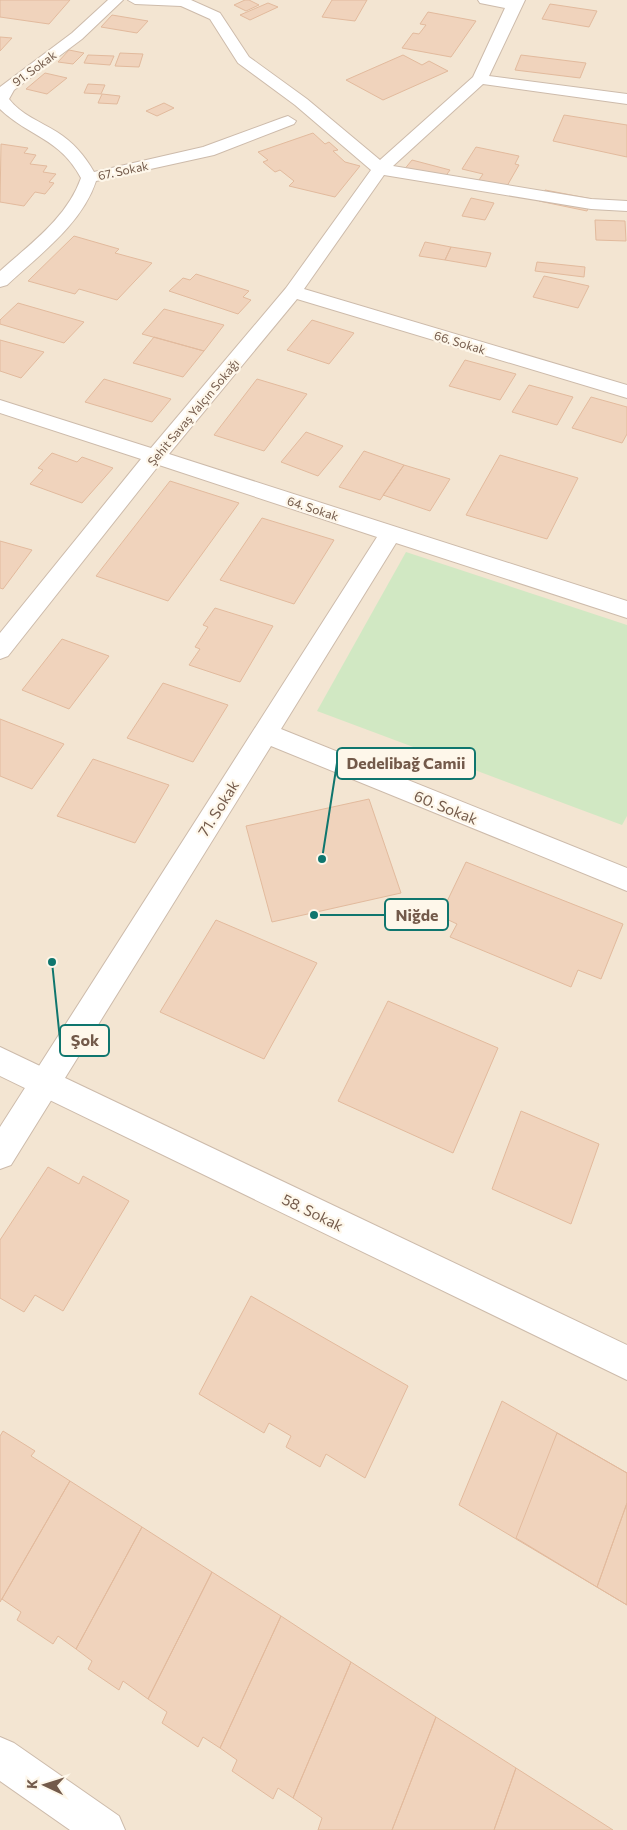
<svg xmlns="http://www.w3.org/2000/svg" width="627" height="1830" font-family="Commissioner,sans-serif">
<rect width="100%" height="100%" fill="#fbf3e4"/>
<!-- residential -->
<path fill="#f3e5d2" d="M0,0h627v1830h-627z"/>
<!-- green -->
<path fill="#d1e8c3" d="M406,552l221,73v191l-5,9 -305,-114z"/>
<!-- building -->
<path fill="#f0d3bc" stroke="#e2ba9d" d="M0,0h70l-21,24 -49,-7z
M245,0h4l10,5 -13,6 -12,-6z
M332,0h35l-12,21 -33,-4z
M268,3l10,4 -28,13 -10,-5z
M550,4l47,7 -8,16 -47,-8z
M428,12l48,9 -25,36 -49,-9 11,-15 6,1 7,-9 -6,-1z
M112,15l36,6 -11,12 -36,-6z
M0,37l12,1 -12,13z
M69,50l15,3 -11,11 -15,-2z
M120,53l23,1 -4,13 -24,-1z
M88,55l26,1 -4,9 -26,-2z
M403,55l19,10 7,-4 19,10 -65,29 -37,-20z
M521,55l65,8 -6,15 -65,-8z
M45,73l22,5 -20,16 -21,-5z
M88,84l17,1 -4,9 -17,-1z
M102,94l18,2 -3,8 -19,-1z
M164,103l10,5 -17,8 -11,-5z
M564,115l63,10v32l-74,-16z
M313,133l12,11 4,-2 9,8 -5,1 12,11 15,4 -25,31 -46,-11 5,-5 -14,-11 -5,2 -12,-10 5,-2 -10,-8z
M1,144l27,4 -4,5 12,2 -6,9 17,2 -4,6 13,2 -7,8 5,1 -9,11 -10,-2 -11,14 -24,-4z
M476,147l43,9 -4,8 4,1 -12,21 -28,-6 4,-6 -21,-5z
M412,160l38,10 -8,11 -39,-10z
M545,190l47,9 -5,12 -48,-10z
M471,198l23,5 -9,17 -23,-4z
M595,220l30,1 1,20 -30,-1z
M74,236l45,13 -4,4 37,10 -35,37 -38,-11 -4,5 -47,-13z
M425,242l26,5 -6,13 -26,-4z
M451,247l40,6 -5,14 -41,-7z
M537,262l48,5 -1,10 -49,-6z
M196,274l53,17 -6,6 8,3 -13,14 -69,-23 14,-13 7,2z
M544,276l45,10 -11,22 -45,-11z
M18,303l66,19 -20,21 -64,-19v-4z
M164,309l60,16 -20,26 -62,-17z
M312,320l42,13 -25,31 -42,-14z
M154,337l50,14 -21,26 -50,-14z
M0,340l44,12 -23,26 -21,-7z
M465,360l51,14 -16,26 -51,-14z
M104,379l67,20 -19,23 -67,-20z
M257,379l50,15 -43,57 -50,-16z
M529,385l44,12 -16,28 -45,-13z
M591,397l36,10v27l-5,9 -50,-15z
M306,432l37,14 -25,30 -37,-14z
M364,451l40,14 -24,35 -41,-13z
M52,453l25,9 5,-5 31,11 -31,35 -52,-19 13,-14 -5,-2z
M500,455l78,23 -31,61 -81,-24z
M404,465l46,14 -20,32 -47,-16z
M170,481l69,22 -71,98 -72,-25z
M262,518l72,22 -40,64 -74,-24z
M0,541l32,9 -29,39 -3,-1z
M215,608l58,18 -33,56 -51,-17 11,-16 -5,-2 13,-20 -5,-2z
M62,639l47,17 -40,53 -47,-19z
M163,683l65,22 -35,57 -66,-24z
M0,719l64,25 -32,45 -32,-13z
M93,759l76,26 -34,58 -78,-27z
M369,799l32,94 -129,29 -26,-96z
M466,862l157,62 -22,55 -23,-9 -7,17 -121,-50 7,-13 -17,-8z
M216,920l101,43 -53,96 -104,-47z
M388,1001l110,47 -45,105 -115,-52z
M521,1111l78,33 -28,80 -79,-35z
M48,1167l31,17 4,-8 46,25 -66,110 -28,-16 -11,17 -24,-14v-58z
M251,1296l157,90 -43,92 -39,-24 -6,13 -34,-20 5,-11 -22,-13 -5,10 -65,-39z
M502,1401l125,72v132l-168,-100z
M3,1431l32,20 -4,5 39,25 -70,121v-166z
M557,1433l70,40v30l-30,84 -81,-49z
M70,1481l72,46 -66,122 -18,-13 -5,8 -36,-24 4,-8 -19,-13z
M627,1503v102l-30,-18z
M142,1527l70,45 -64,127 -25,-18 -4,9 -31,-21 4,-8 -16,-12z
M212,1572l69,44 -61,132 -17,-11 -5,10 -36,-24 5,-11 -19,-13z
M281,1616l70,46 -58,136 -15,-10 -5,11 -41,-28 5,-11 -17,-12z
M351,1662l85,55 -44,113h-74l4,-12 -29,-20z
M436,1717l80,51 -22,62h-102z
M516,1768l97,62h-119z"/>
<g fill="none" stroke-linecap="round" stroke-linejoin="round">
<defs>
<path id="minor" d="M108,0h15l-41,39 -68,51 -5,9c11,15 32,23 48,33 16,10 28,24 37,40l109,-25 79,-29 6,-2 8,5 -2,3 -80,31 -118,26c-14,43 -57,74 -89,104l-7,2v-16c30,-27 67,-53 81,-93 -21,-40 -52,-41 -81,-69v-22l72,-54z
M128,0h63l29,13 29,44 58,42 73,61 93,-83 32,-69 -25,-5 -2,-3h47l-36,76 138,18v10l-144,-20 -90,82 198,33 36,2v10l-36,-2 -207,-34 -80,114 323,96v13l-330,-99 -128,155 458,147v17l-231,-75 -115,186 346,139v23l-356,-145 -260,419 -11,4v-42l377,-590 -218,-72 -151,191 -8,3v-26l141,-174 -141,-46v-13l151,48 135,-160 85,-118 -76,-65 -57,-42 -28,-44 -29,-13 -46,-2z
M0,1737l14,6 105,73 6,14h-55l-70,-49z"/>
<path id="tertiary" d="M0,1047l627,298v35l-627,-304z"/>
</defs>
<!-- minor casing -->
<use href="#minor" stroke="#cdbbab" stroke-width="2"/>
<!-- tertiary casing -->
<use href="#tertiary" stroke="#cdbbab" stroke-width="2"/>
<!-- minor -->
<use href="#minor" fill="#fff" fill-rule="evenodd"/>
<!-- tertiary -->
<use href="#tertiary" fill="#fff" fill-rule="evenodd"/>
</g>
<g text-anchor="middle" dominant-baseline="central" stroke-width="4.5" stroke-linejoin="round" paint-order="stroke">
<!-- far-street labels -->
<g font-size="12" fill="#735a4a" stroke="#fef7ea">
<text transform="translate(34 68) rotate(-36)">91. Sokak</text>
<text transform="translate(123 170) rotate(-12)">67. Sokak</text>
<text transform="translate(460 342) rotate(17)">66. Sokak</text>
<text transform="translate(193 412) rotate(-50)">Şehit Savaş Yalçın Sokağı</text>
<text transform="translate(313 508) rotate(18)">64. Sokak</text>
</g>
<!-- street labels -->
<g font-size="15" fill="#735a4a" stroke="#fef7ea">
<text transform="translate(446 807) rotate(22)">60. Sokak</text>
<text transform="translate(218 808) rotate(-58)">71. Sokak</text>
<text transform="translate(313 1212) rotate(26)">58. Sokak</text>
</g>
</g>
<!-- callouts -->
<path fill="none" stroke="#0f766e" stroke-width="2" d="M322 859L337 763M314 915L385 915M52 962L60 1040"/>
<g fill="#0f766e" stroke="#fef7ea" stroke-width="2">
<circle cx="322" cy="859" r="5"/>
<circle cx="314" cy="915" r="5"/>
<circle cx="52" cy="962" r="5"/>
</g>
<g fill="#fef7ea" stroke="#0f766e" stroke-width="2">
<rect x="337" y="748" width="138" height="31" rx="5"/>
<rect x="385" y="899" width="63" height="31" rx="5"/>
<rect x="60" y="1025" width="49" height="31" rx="5"/>
</g>
<g font-size="16" text-anchor="middle" font-weight="bold" fill="#735a4a">
<text x="406" y="769">Dedelibağ Camii</text>
<text x="417" y="921">Niğde</text>
<text x="85" y="1046">Şok</text>
</g>
<!-- north arrow -->
<g transform="translate(45 1785) rotate(274)" stroke="#fef7ea" stroke-width="4" paint-order="stroke">
<path d="M0-4L9 19L0 12L-9 19Z" fill="#735a4a"/>
<text y="-8" font-size="14" font-weight="bold" text-anchor="middle" fill="#735a4a">K</text>
</g>
</svg>
